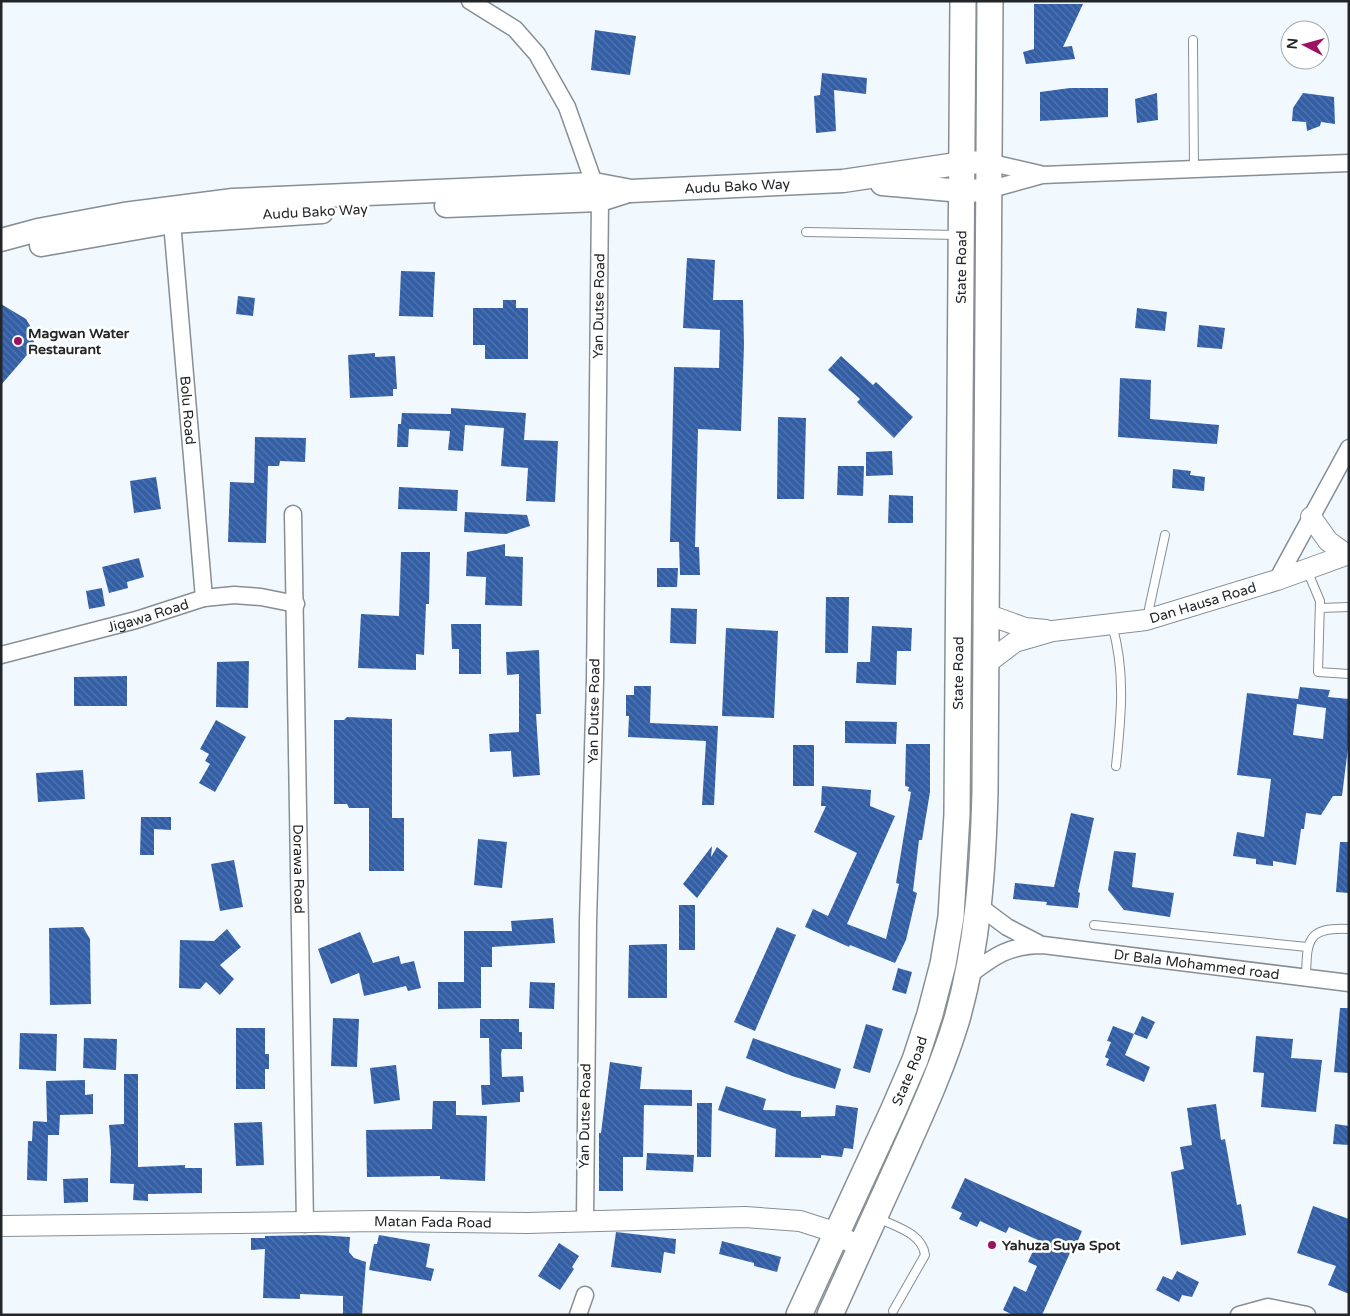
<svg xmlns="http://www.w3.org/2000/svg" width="1350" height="1316" font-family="'Varela Round',sans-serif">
<defs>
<pattern id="building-back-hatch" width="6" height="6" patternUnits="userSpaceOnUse" patternTransform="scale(1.25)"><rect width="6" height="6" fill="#325ea6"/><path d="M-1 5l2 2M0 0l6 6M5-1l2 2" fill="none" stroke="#5576ac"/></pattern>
</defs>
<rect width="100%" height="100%" fill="#f1f9ff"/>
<!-- building -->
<path fill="url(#building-back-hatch)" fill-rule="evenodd" d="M1034,4h49l-20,43 9,-1 3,13 -49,5 -3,-12 11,-3z
M595,30l41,6 -6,39 -39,-5z
M822,73l45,5 -1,16 -32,-4 2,41 -20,2 -2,-37 6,-1z
M1070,88h38v29l-68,4v-29z
M1157,93l1,27 -21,3 -2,-24z
M1303,93l31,4 1,27 -14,-2 -1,4 -13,5 -1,-9 -14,-1 1,-13z
M687,258l28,2 -2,40h30l1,45 -3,86 -43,-2 -3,118h4l1,28h-20l-1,-33h-9l4,-175 45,1 1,-38 -37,-2z
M401,271l34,1 -2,45 -34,-1z
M238,296l17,2 -2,18 -17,-2z
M503,300h13v8h12v51h-43v-14h-12v-37h30z
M1,304l25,15 9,15 -2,14 -32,37z
M1137,308l30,4 -2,19 -30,-3z
M1199,325l26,3 -3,21 -25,-2z
M375,353v4l20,-1 2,33h-4v7l-43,2 -2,-43z
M841,356l32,29 3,-3 37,35 -19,21 -37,-36 3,-3 -32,-29z
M1120,378l31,2 -1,39 69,6 -2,19 -99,-7z
M451,408l75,5 -2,27 34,1 -3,61 -29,-1 2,-33 -27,-2 3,-38 -39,-3 -2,26 -15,-1 2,-19 -41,-2 -1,18h-11l1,-23h3l1,-11 49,1z
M778,417l28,1 -2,81h-27z
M255,437l51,1 -1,24 -25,-1 -1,5h-11l-2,77 -38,-1 2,-60 24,1z
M892,451l1,24 -27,1v-24z
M838,466h26l-1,30 -26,-1z
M1173,469l18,2 -1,4 15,2 -1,14 -32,-3z
M156,477l5,32 -27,4 -4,-32z
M399,487l59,3 -1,21 -59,-2z
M889,495l24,1v27h-25z
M465,512l62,3 3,11 -24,8 -42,-2z
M505,544v12l18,1 -1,49 -37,-1 1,-28 -20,-1 1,-24z
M401,552h29l-1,52h-3l-2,51 -8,-1v16l-58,-2 3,-54 38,2z
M139,558l5,19 -17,5 1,6 -19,5 -7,-26z
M657,568h21l-1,19h-20z
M102,588l3,18 -16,3 -3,-18z
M826,597h23l-1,56h-23z
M671,608l26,1 -1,35 -26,-1z
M451,624h30v50h-22v-25h-7z
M872,626l40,2 -1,23h-14l-1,34 -40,-2 1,-21h13z
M726,628l52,3 -4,87 -52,-2z
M539,650l2,64h-5l4,61 -27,2 -2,-26 -21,1 -1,-18 30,-2v-58l-12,1 -1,-23z
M249,661l-1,47 -32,-1 1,-45z
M127,676v30h-53v-29z
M634,686h17l-1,37 68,3 -4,79h-12l4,-64 -78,-4 1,-21h-3v-21h8z
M1300,687l30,3 -2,7 21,2v41l-7,56h-9l-12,19 -15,-2 -2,16h-3l-5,36 -23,-4v5l-17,-2v-5l-23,-3 4,-24 27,5 7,-58 -34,-4 10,-82 51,6zM1297,704l29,4 -3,31 -30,-4z
M347,717l45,2v99h12v53h-35v-63h-20l-2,-4h-13v-84h10z
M216,720l30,17 -31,55 -16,-9 11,-19 -5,-3 4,-7 -9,-5z
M845,721l52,1 -1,22 -51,-1z
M906,744h24v48l-8,48h-3l-6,51 4,2 -11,47 -11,23 -45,-18 -1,2 -44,-20 8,-18 15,7 29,-63 -43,-21 12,-26h-5l1,-20 49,4 -1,16 25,10 -48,108 39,15 13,-55 -3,-1 15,-91 -3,-1 1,-4 -4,-1z
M793,745h21v41h-21z
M83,770l2,29 -47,3 -2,-29z
M1071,813l23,5 -16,74 2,1 -2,15 -32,-3 1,-3 -34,-3 2,-16 39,4z
M141,817h30v13l-17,-1v26h-14z
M478,839l29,3 -5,46 -28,-3z
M1340,842h9v51l-13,-1z
M712,846l-1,11 6,-10 11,9 -31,42 -14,-14z
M1114,851l22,2 -4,34 42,6 -4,24 -46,-7 -16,-20z
M234,860l9,47 -23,4 -9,-47z
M679,905h16v45h-16z
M553,918l2,25 -63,4v20h-11v41l-43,1v-27h26v-51h48l-1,-10z
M83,927l7,12 1,65 -41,1 -1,-77z
M777,927l19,8 -41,96 -21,-9z
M227,929l14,18 -21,18 14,14 -14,16 -14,-13 -6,7 -21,-1 1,-48 34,1z
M360,932l13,31 26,-7 2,8 13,-3 7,27 -13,3 -2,-5 -42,10 -5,-23 -28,11 -13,-35z
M667,944v54h-39l1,-53z
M898,968l14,4 -6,22 -14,-4z
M530,982l25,1 -1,26 -25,-1z
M1340,1008h9v65l-15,-1z
M1142,1016l13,6 -8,17 -13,-5z
M333,1018l26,1 -2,48 -26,-1z
M480,1019h39v13h3v17h-20l-1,5 1,23 21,-1 1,16h-4v10l-38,3 -1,-20h9l-1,-47h-9z
M866,1024l17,5 -13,44 -17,-5z
M1113,1026l21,8 -9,21 25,12 -6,15 -38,-17 3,-6 -4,-2 6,-15 -4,-1z
M236,1028h29v26h4v15h-4v20h-29z
M20,1033l37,1 -1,37 -37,-2z
M1256,1036l37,3 -2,19 31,2 -6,52 -55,-5 3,-34 -11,-1z
M84,1038l33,1 -1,31 -33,-2z
M753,1038l88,31 -6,20 -43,-13 -46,-18z
M610,1062l32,5 -2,22 52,1v16l-48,-1 -1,52h-20v34h-24v-58h2z
M396,1065l4,35 -26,4 -4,-36z
M124,1074h14v93l47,-2v3h17v25l-54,1v7l-15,-1 1,-16 -24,-1 1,-32 -2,-26 15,-1z
M85,1080v15l8,-1v20l-33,1 -1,20h-11l-1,46 -20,-1 1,-39h4l1,-20 14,1 -1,-41z
M726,1086l40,13 -3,11 38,1v6l34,-1 1,-11 22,3 -5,41 -9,-1 -2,9 -21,-2v3l-46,-1 1,-28 -58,-19z
M433,1101h23v14l31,1 -2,65 -45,-2v-3l-73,1 -1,-47 66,-1z
M697,1103h15l-1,54h-14z
M1216,1104l5,36 4,-1 12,66 4,-1 5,31 -65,10 -10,-73 13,-3 -4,-22 12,-2 -5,-37z
M262,1122l2,43 -28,1 -2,-43z
M1335,1124l14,2v19l-16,-1z
M647,1153l47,2 -1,17 -47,-2z
M88,1178v24l-24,1 -1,-24z
M965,1178l117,53 -6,14 -2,-1 -32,71h-29l-10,-5 11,-24 12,6 11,-26 -9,-4 10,-22 -29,-13 -3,6 -26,-12 -3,6 -18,-8 3,-6 -11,-5z
M1313,1206l36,13v75l-21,-9 8,-19 -39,-13z
M616,1232l60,7 -1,15 -11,-2 -3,21 -50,-6z
M317,1235l33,2 -1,15 5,6 12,4 -4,53h-19v-19l-43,-2v5l-37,-1 2,-49 -14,1v-12h14v-2z
M379,1235l51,9 -4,23 8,2 -3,12 -62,-11 5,-26h3z
M722,1241l59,16 -4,15 -23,-6v-3l-35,-9z
M559,1243l20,13 -7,11 2,2 -14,21 -22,-14z
M1177,1271l22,11 -7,15 -10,-2 -3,7 -23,-12 7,-14 9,4z"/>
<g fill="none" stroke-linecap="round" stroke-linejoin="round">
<defs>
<path id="service" d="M1193,40l1,129
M806,232l151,3
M1307,570l13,31 -2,71 31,2
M1320,608l29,-1
M1147,618l18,-83
M1112,625c14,47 9,93 4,141
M1094,925l213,22
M1306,978c1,-37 0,-51 43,-49
M878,1218c18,9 44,15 47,37l-32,56"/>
<g id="minor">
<path d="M470,1l45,28 22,25 30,53 33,93 -5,481 -7,240 -3,300"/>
<path d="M988,162l52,12"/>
<path d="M988,190l54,-15 307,-12"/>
<path id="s1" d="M172,222l32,376"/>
<path id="s2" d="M293,514l12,710"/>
<path d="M1277,580l72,-132"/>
<path id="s3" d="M1,655l135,-35 68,-22 30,-3 27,2 35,7"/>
<path d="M979,906l28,21 31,16"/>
<path id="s4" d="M968,976c26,-20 41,-31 75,-31l306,38"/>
<path d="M578,1315l7,-20"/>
<path d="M1239,1315l29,-8 39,8"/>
</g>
<g id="tertiary">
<path d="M1311,517l17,24 19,14"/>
<path d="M986,614l39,14 21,2"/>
<path id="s5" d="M986,664l29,-22 38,-11 93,-11 131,-40 72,-26"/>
<path id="s6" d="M1,1226l378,-5 148,2 218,-6 55,4 25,8 36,18"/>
</g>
<g id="secondary">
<path d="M882,184l80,7 26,-1"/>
<path d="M446,206l154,-6 25,-8"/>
<path id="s7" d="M1,240l37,-10 86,-16 109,-14 361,-16 37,7 212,-10 120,-18 25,-1"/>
<path d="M41,245l131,-23 150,-10"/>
</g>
<g id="primary">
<path id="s8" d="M799,1315l94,-204 22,-51 15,-46 13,-50 8,-47 6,-103 6,-813"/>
<path d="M830,1315c23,-51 46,-101 69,-152 21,-47 43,-94 58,-144 21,-75 26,-150 28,-228l5,-790"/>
</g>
</defs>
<!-- service casing -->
<use href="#service" stroke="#878e94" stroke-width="10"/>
<!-- minor casing -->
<use href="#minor" stroke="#878e94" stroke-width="19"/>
<!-- tertiary casing -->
<use href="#tertiary" stroke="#878e94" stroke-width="22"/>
<!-- secondary casing -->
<use href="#secondary" stroke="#878e94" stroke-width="25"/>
<!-- primary casing -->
<use href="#primary" stroke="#878e94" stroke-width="28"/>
<!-- service -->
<use href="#service" stroke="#fff" stroke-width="8"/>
<!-- minor -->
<use href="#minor" stroke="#fff" stroke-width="16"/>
<!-- tertiary -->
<use href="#tertiary" stroke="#fff" stroke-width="20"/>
<!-- secondary -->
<use href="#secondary" stroke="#fff" stroke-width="22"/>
<!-- primary -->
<use href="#primary" stroke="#fff" stroke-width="25"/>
</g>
<!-- markers -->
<g fill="#9c1161" stroke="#fff" stroke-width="2">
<circle cx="18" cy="341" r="5"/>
<circle cx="992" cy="1245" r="5"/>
</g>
<g text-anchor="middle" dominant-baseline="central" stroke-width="5" stroke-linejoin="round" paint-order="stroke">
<!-- street labels -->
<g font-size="14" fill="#232628" stroke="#fff">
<text stroke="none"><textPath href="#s7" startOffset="741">Audu Bako Way</textPath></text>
<text transform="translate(315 212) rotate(-3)">Audu Bako Way</text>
<text stroke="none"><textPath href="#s8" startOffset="1078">State Road</textPath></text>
<text transform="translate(599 306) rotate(-89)">Yan Dutse Road</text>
<text stroke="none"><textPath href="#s1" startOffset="189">Bolu Road</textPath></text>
<text stroke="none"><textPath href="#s5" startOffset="229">Dan Hausa Road</textPath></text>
<text stroke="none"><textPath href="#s3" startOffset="152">Jigawa Road</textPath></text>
<text stroke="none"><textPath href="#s8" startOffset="672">State Road</textPath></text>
<text transform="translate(594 711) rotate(-89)">Yan Dutse Road</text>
<text stroke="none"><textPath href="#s2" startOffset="355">Dorawa Road</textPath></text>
<text stroke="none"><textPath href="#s4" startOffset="238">Dr Bala Mohammed road</textPath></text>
<text stroke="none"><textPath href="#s8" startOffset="268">State Road</textPath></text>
<text transform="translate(585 1116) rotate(-89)">Yan Dutse Road</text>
<text stroke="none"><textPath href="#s6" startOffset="432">Matan Fada Road</textPath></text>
</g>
<!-- poi labels -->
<g font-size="14" font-weight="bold" fill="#232628" stroke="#fff" text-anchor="start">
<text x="28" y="333">Magwan Water<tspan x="28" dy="16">Restaurant</tspan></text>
<text x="1002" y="1245">Yahuza Suya Spot</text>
</g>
</g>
<!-- border -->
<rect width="1350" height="1316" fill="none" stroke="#232628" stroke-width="5"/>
<!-- north arrow -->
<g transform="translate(1305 45) rotate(276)"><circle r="24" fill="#ffffff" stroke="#a7a8a9"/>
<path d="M0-4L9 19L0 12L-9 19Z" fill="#9c1161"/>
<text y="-8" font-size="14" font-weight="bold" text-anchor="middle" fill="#232628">N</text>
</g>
</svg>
